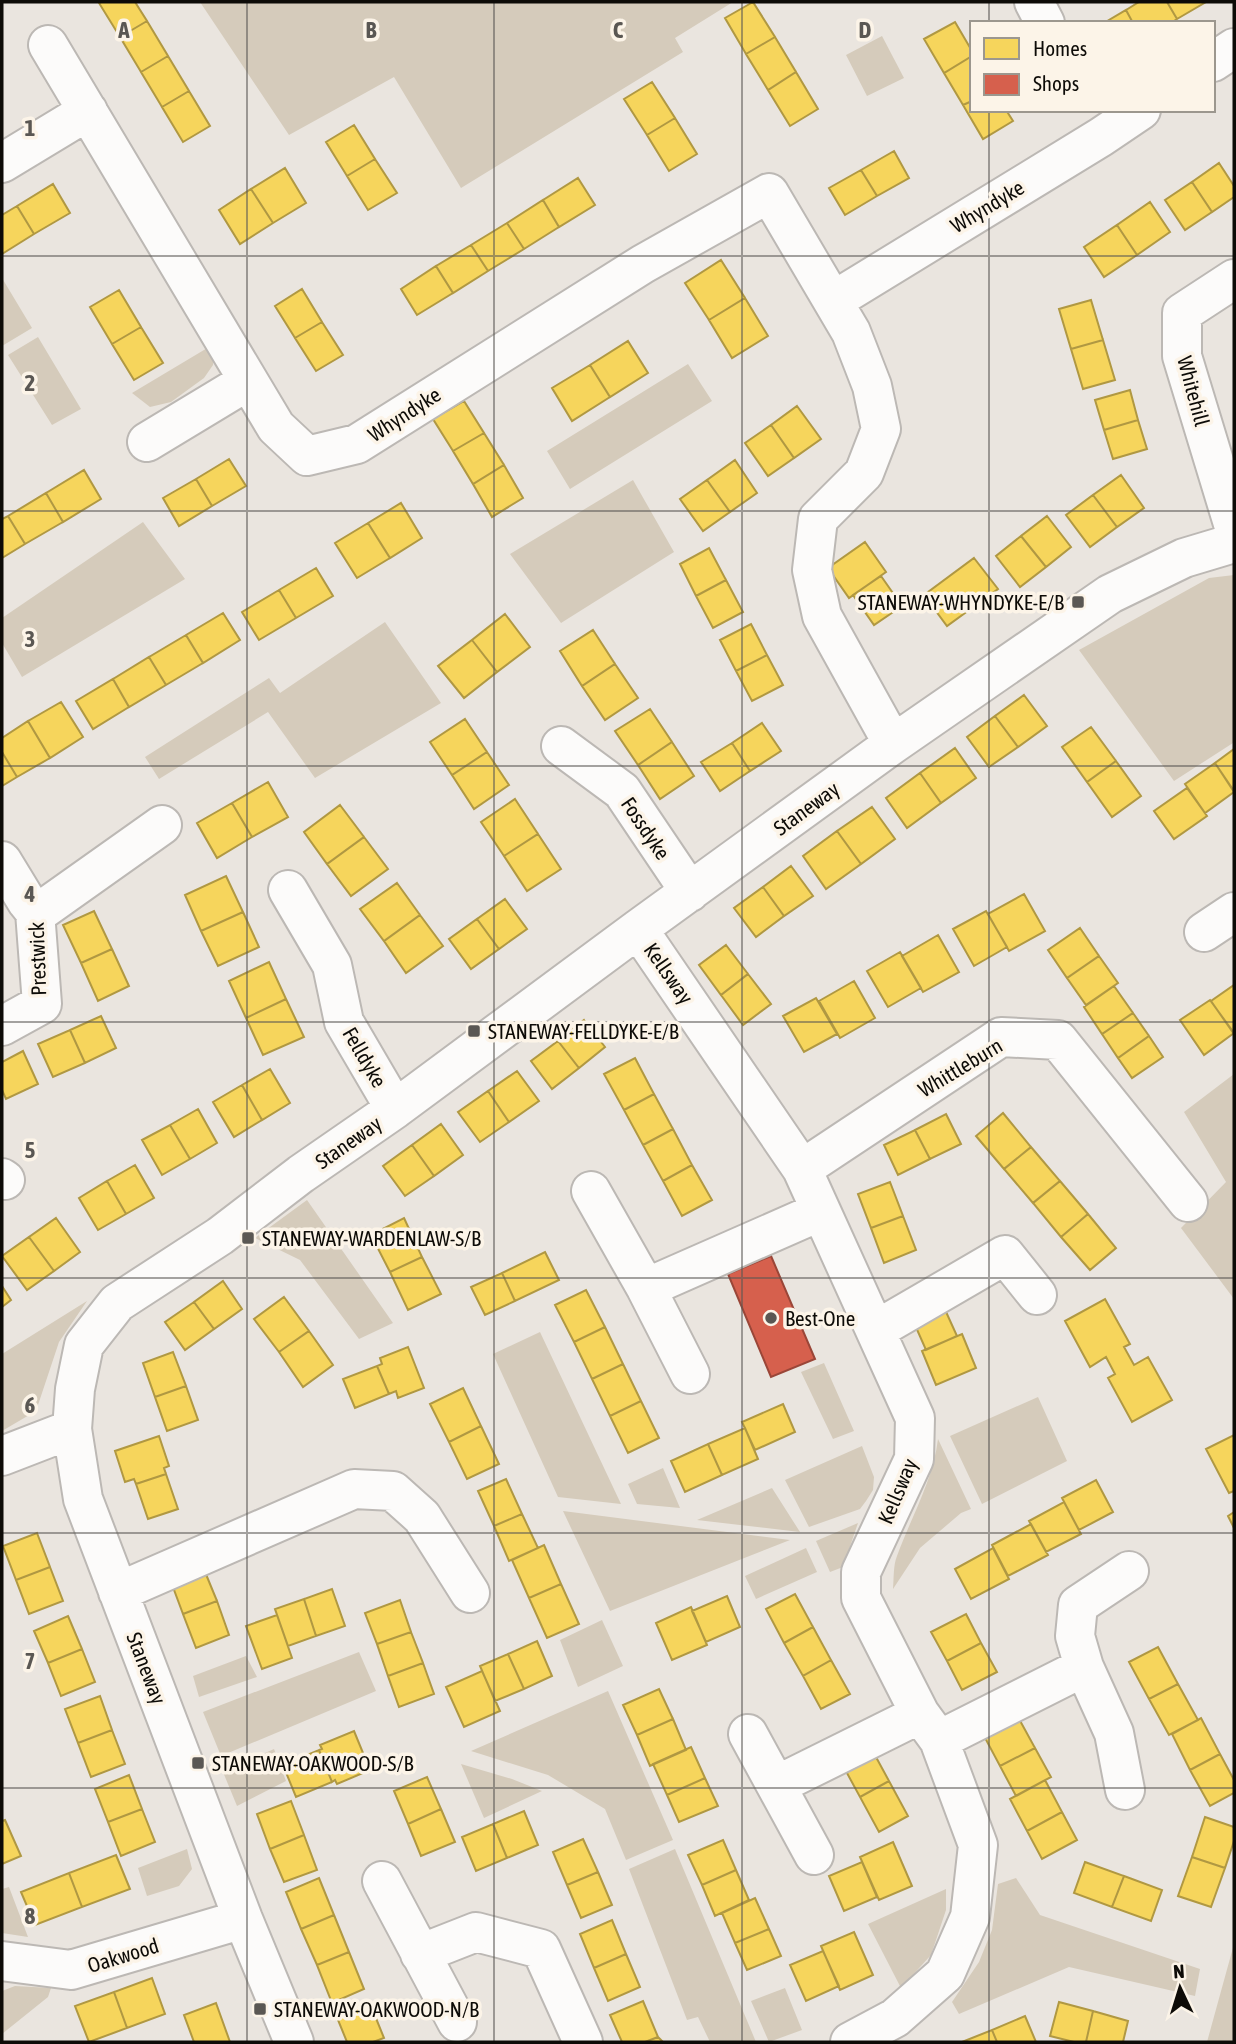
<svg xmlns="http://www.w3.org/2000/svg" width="1236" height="2044" font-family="'Asap Condensed',sans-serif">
<rect width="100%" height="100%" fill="#eae5df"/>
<!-- green -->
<path fill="#d5cbbb" d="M200,2h533l-58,36 8,14 -222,136 -67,-111 -105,58z
M882,36l22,42 -37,18 -21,-41z
M2,278l30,50 -30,18z
M38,337l43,72 -29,16 -44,-70z
M214,344l-1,21 -9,13 -33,24 -21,5 -18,-14z
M688,364l24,37 -142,88 -23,-38z
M633,480l41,72 -113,71 -51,-69z
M143,522l42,57 -163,98 -20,-34v-25z
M1234,575l-1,168 -59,38 -95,-131 130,-72z
M385,622l56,81 -126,75 -47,-66 -109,67 -14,-22 124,-79 11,15z
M1234,1074v225l-53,-71 45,-46 -42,-70z
M307,1200l86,123 -34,16 -59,-79 -45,-22z
M87,1301l-28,41 -23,69 -34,20v-77z
M540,1332l81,172 -63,-7 -65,-143z
M824,1363l30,68 -21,8 -32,-67z
M1038,1397l29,64 -85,43 -32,-68z
M938,1439l33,70 -10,4 -41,35 -27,41c1,-11 0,-23 4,-33 14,-39 36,-75 41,-117z
M862,1446l12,31 -1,13 -7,11 -6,8 -51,18 -24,-47z
M663,1468l17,40 -43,-4 -9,-20z
M772,1488l28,44 -103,-12z
M563,1511l227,29 -180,71z
M858,1523l-15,44 -13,5 -14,-31z
M806,1548l11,24 -61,27 -11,-23z
M602,1620l21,46 -45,21 -18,-47z
M359,1652l17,39 -155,65 -18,-44z
M246,1656l11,21 -58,20 -6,-21z
M608,1691l65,149 -47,20 -21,-51 -57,-34 -77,-24z
M274,1749l12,32 -49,25 -14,-34z
M461,1764l51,15 30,12 -58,27z
M187,1849l5,20 -13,17 -32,10 -9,-28z
M675,1849l81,193h-46l-12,-25 -11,3 -58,-151z
M1016,1878l24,37 160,54 -5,27 -126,-29 -110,47 -7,-12 27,-40 13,-32 6,-46z
M9,1887l19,50 -26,-4v-44z
M946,1889v21l-15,45 -30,33 -33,-64z
M1234,1944v98h-27z
M15,1986l36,2 -3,9 -46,37v-43z
M785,1988l17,42 -33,12 -18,-41z"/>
<!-- homes -->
<path fill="#f6d55c" stroke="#b09842" stroke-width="2" d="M101,2h34l12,19 -27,16 -21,-34z
M753,2l22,35 -29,17 -21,-36z
M1139,2h28l10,17 -6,4h-38l-7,-13z
M1167,2h39l-29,17z
M1126,10l7,13h-29z
M147,21l21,35 -27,16 -21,-35z
M955,22l17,29v5l-28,17 -20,-34z
M775,37l21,35 -28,18 -22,-36z
M168,56l21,35 -27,16 -21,-35z
M972,56v45l-9,4 -19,-32z
M796,72l22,37 -28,17 -22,-36z
M652,82l23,36 -28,17 -23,-36z
M189,91l21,35 -27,16 -21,-35z
M972,101v9h34l7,11 -30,18 -20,-34z
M675,118l22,36 -28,17 -22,-36z
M354,125l21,34 -28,17 -21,-34z
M894,151l15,27 -32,18 -16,-26z
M375,159l22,34 -29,17 -21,-34z
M1219,163l15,23v11l-22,15 -20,-30z
M285,168l21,35 -33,20 -22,-34z
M861,170l16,26 -32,19 -16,-27z
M578,178l17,27 -36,22 -16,-27z
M1192,182l20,30 -27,18 -20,-30z
M53,184l17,29 -36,21 -17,-28z
M251,189l22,34 -33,21 -21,-34z
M543,200l16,27 -35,22 -17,-26z
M1150,202l20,30 -33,23 -20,-30z
M17,206l17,28 -32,20v-39z
M507,223l17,26 -36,22 -17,-26z
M1117,225l20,30 -33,22 -20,-30z
M471,245l17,26 -35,22 -17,-27z
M721,260l24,38 -36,22 -24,-37z
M436,266l17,27 -36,22 -16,-26z
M302,289l20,33 -27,16 -20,-32z
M119,290l22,37 -29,17 -22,-37z
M745,298l23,38 -36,22 -23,-38z
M1091,300l12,40 -32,9 -12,-40z
M322,322l21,33 -27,16 -21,-33z
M141,327l22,36 -29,17 -22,-36z
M1103,340l12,40 -32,9 -12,-40z
M628,341l20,32 -38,24 -20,-32z
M590,365l20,32 -38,24 -20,-33z
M1130,390l8,30 -34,10 -9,-30z
M464,401l20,32 -31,18 -20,-32z
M797,406l24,33 -27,19 -23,-33z
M1138,420l9,29 -34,10 -9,-29z
M771,425l23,33 -26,18 -23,-33z
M484,433l20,32 -31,19 -20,-33z
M229,459l17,27 -34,20 -16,-27z
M735,460l22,33 -27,19 -23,-32z
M504,465l19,33 -31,19 -19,-33z
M84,470l17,29 -38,23 -17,-29z
M1121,475l23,33 -27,19 -24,-32z
M196,479l16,27 -33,20 -16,-28z
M707,480l23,32 -27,19 -23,-32z
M46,493l17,29 -38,22 -17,-28z
M1093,495l24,32 -27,20 -24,-32z
M401,503l21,35 -32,20 -22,-35z
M8,516l17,28 -23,14v-39z
M1047,516l24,31 -25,20 -25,-31z
M368,523l22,35 -33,20 -22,-35z
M1021,536l25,31 -26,20 -24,-31z
M865,542l21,30 -37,26 -21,-30z
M709,548l17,32 -30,16 -16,-32z
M974,558l24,31 -51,37 -23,-31z
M316,568l17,28 -37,22 -17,-28z
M881,576l21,30 -28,19 -21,-30z
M726,580l17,32 -30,16 -17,-32z
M279,590l17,28 -37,22 -17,-28z
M223,613l17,27 -37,23 -17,-28z
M505,614l25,33 -33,25 -25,-32z
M751,624l16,31 -31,16 -16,-31z
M593,630l22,34 -33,22 -22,-35z
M186,635l17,28 -37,22 -17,-28z
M472,640l25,32 -33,26 -26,-32z
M767,655l16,30 -31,16 -16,-30z
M149,657l17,28 -37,22 -16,-28z
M615,664l23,34 -33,22 -23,-34z
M113,679l16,28 -36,22 -17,-28z
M1024,695l23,31 -29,21 -23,-31z
M61,702l22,35 -33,21 -22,-37z
M650,709l22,33 -34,23 -23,-34z
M995,716l23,31 -29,20 -22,-30z
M465,719l22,33 -35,23 -22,-33z
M28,721l22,37 -33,19 -15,-25v-14z
M762,723l19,28 -31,20 -18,-28z
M1091,727l25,34 -29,21 -25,-35z
M672,742l22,34 -34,23 -22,-34z
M732,743l18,28 -30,20 -19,-29z
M955,748l21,30 -35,25 -21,-30z
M1234,749v42l-19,-28z
M2,752l15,25 -15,9z
M487,752l22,33 -35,24 -22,-34z
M1116,761l25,35 -29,21 -25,-35z
M1215,763l19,29 -29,21 -20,-29z
M920,773l21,30 -34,25 -21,-30z
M268,782l20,35 -36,20 -20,-34z
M1187,788l20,28 -33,23 -20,-28z
M515,799l23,35 -34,22 -23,-34z
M232,803l20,34 -35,21 -20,-35z
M340,805l24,32 -37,27 -23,-32z
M872,807l23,32 -34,25 -24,-33z
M837,831l24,33 -35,25 -23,-33z
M538,834l23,35 -34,22 -23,-35z
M364,837l24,32 -37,27 -24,-32z
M791,866l22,30 -29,20 -21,-29z
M226,876l17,36 -42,19 -16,-36z
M397,883l23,32 -36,26 -24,-32z
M763,887l21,29 -28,21 -22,-29z
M1024,894l21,37 -36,20 -21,-37z
M505,899l22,30 -28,20 -22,-30z
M94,911l18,38 -31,14 -18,-38z
M986,911l21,36 -33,19 -21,-37z
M243,912l16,35 -41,19 -17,-35z
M420,915l23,31 -37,27 -22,-32z
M477,919l22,30 -28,20 -22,-30z
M1080,928l19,28 -32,22 -19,-28z
M938,935l21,37 -36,20 -21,-36z
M726,945l22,29 -27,21 -22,-30z
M112,949l17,37 -31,15 -17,-38z
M900,952l21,36 -33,19 -21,-36z
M1099,956l19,27 -32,22 -19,-27z
M269,962l17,37 -40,19 -17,-37z
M748,974l23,30 -28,21 -22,-30z
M854,981l21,37 -35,20 -21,-37z
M1234,985v49l-23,-33z
M1114,986l19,27 -31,21 -18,-27z
M816,998l21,36 -33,18 -21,-36z
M286,999l18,38 -41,18 -17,-37z
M1210,1000l24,33 -30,22 -24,-35z
M1133,1013l16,23 -31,22 -16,-24z
M101,1016l15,32 -31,15 -15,-33z
M584,1020l21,27 -26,21 -21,-27z
M70,1030l15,33 -32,14 -15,-33z
M1149,1036l14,21 -31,21 -14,-20z
M558,1041l21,27 -27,21 -21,-28z
M23,1051l15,33 -32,15 -4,-9v-28z
M635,1058l19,36 -30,16 -20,-36z
M270,1069l20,34 -28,17 -20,-35z
M517,1071l22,30 -30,21 -21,-31z
M242,1085l20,35 -28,17 -21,-35z
M488,1091l21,31 -29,20 -22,-30z
M654,1094l19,35 -30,16 -19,-35z
M198,1109l19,34 -27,16 -20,-34z
M1003,1113l28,34 -27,22 -28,-33z
M946,1114l15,30 -31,15 -15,-29z
M441,1124l22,31 -29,21 -22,-31z
M170,1125l20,34 -28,16 -20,-35z
M673,1129l19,36 -29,16 -20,-36z
M915,1130l15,29 -32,16 -14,-30z
M412,1145l22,31 -29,20 -22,-30z
M1031,1147l29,34 -27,22 -29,-34z
M135,1165l19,33 -28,16 -19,-33z
M692,1165l20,35 -30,16 -19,-35z
M107,1181l19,33 -28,16 -19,-32z
M1060,1181l28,33 -27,23 -28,-34z
M890,1182l13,34 -32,12 -13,-34z
M1088,1214l28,34 -26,22 -29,-33z
M903,1216l13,34 -32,13 -13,-35z
M56,1218l24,34 -26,19 -25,-34z
M404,1218l18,39 -32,15 -19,-37z
M29,1237l25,34 -27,19 -25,-34z
M545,1252l14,28 -44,21 -13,-28z
M422,1257l19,37 -33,16 -18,-38z
M502,1273l13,28 -30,14 -14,-28z
M223,1281l19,28 -28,20 -20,-27z
M2,1286l9,14 -9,7z
M586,1290l19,37 -31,15 -19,-37z
M284,1297l25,34 -30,21 -25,-33z
M1105,1299l25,45 -6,3 10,18 14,-8 24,43 -40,22 -24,-44 7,-4 -9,-17 -16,10 -25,-46z
M194,1302l20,27 -29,21 -20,-28z
M942,1303l15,33 -31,14 -15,-34z
M605,1327l18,37 -31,15 -18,-37z
M309,1331l24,34 -30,22 -24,-35z
M962,1334l14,34 -40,17 -14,-34z
M408,1347l16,41 -26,10 -2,-7 -7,3 -12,-28 5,-2 -2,-6z
M173,1352l13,34 -31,11 -12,-34z
M623,1364l18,37 -31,15 -18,-37z
M377,1366l12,28 -34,14 -12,-29z
M186,1386l12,34 -31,11 -12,-34z
M463,1388l18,38 -32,16 -19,-38z
M641,1401l18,37 -31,15 -18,-37z
M783,1404l12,28 -40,18 -13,-28z
M481,1426l18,38 -32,15 -18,-37z
M745,1428l13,31 -36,16 -14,-31z
M1234,1435v56l-5,2 -23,-44z
M159,1436l10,30 -5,2 2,6 -30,10 -2,-5 -9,3 -10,-31z
M708,1444l14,31 -37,17 -14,-31z
M166,1474l12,35 -30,10 -12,-35z
M506,1479l16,35 -28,12 -16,-35z
M1096,1480l17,32 -34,18 -17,-32z
M1064,1502l17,32 -35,18 -17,-31z
M1234,1512v16l-6,-12z
M522,1514l16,34 -29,13 -15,-35z
M1031,1524l17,31 -40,21 -16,-31z
M37,1533l13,34 -34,13 -13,-34z
M544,1545l17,39 -32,14 -17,-38z
M993,1548l16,31 -38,20 -16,-30z
M50,1567l13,34 -34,13 -13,-34z
M203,1567l14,34 -34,13 -13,-35z
M561,1584l18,40 -32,14 -18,-40z
M332,1589l13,37 -29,10 -12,-37z
M795,1594l18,33 -29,16 -18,-34z
M727,1596l13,31 -34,15 -14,-31z
M304,1599l12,37 -28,10 -13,-37z
M400,1600l11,32 -34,12 -12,-31z
M217,1601l12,34 -33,13 -13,-34z
M691,1607l16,38 -35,15 -16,-37z
M966,1614l15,29 -34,18 -16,-29z
M277,1615l15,43 -30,11 -16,-43z
M68,1616l14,33 -34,14 -14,-32z
M813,1627l18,33 -28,16 -19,-33z
M411,1632l12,31 -35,13 -11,-32z
M537,1641l15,35 -28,13 -16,-35z
M981,1643l16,29 -35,18 -15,-29z
M1158,1647l20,37 -29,15 -20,-37z
M82,1649l13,33 -34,14 -13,-33z
M508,1654l16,35 -29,12 -15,-35z
M831,1660l19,34 -29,15 -18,-33z
M423,1663l11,31 -35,13 -11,-31z
M482,1671l18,40 -36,16 -18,-40z
M1178,1684l20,36 -29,15 -20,-36z
M659,1689l14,30 -36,16 -14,-30z
M100,1696l12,34 -34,13 -13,-34z
M1018,1717l17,31 -35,18 -16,-30z
M1201,1718l19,36 -30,16 -18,-36z
M673,1719l13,31 -36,16 -13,-31z
M112,1730l13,34 -34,13 -13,-34z
M354,1731l16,39 -33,14 -2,-4 -3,2 -13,-32 3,-1 -2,-4z
M870,1746l19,35 -29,16 -19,-35z
M691,1747l14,31 -38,17 -14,-31z
M1035,1748l16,29 -35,19 -16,-30z
M319,1750l13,32 -36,15 -13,-32z
M1220,1754l14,26v13l-24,13 -20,-36z
M129,1775l13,34 -34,13 -13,-33z
M427,1777l14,32 -33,15 -14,-33z
M705,1778l13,28 -39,16 -12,-27z
M1045,1780l17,32 -35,19 -17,-32z
M889,1781l19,35 -29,16 -19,-35z
M291,1801l13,34 -34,14 -13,-35z
M142,1809l13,33 -34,14 -13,-34z
M441,1809l14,33 -34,14 -13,-32z
M524,1811l14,34 -31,13 -14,-34z
M1062,1812l15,28 -35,19 -15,-28z
M1205,1817l29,10v14l-9,27 -33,-11z
M5,1820l16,36 -19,8v-43z
M493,1824l14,34 -31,13 -14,-34z
M304,1835l13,35 -33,12 -14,-33z
M583,1839l15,33 -31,13 -14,-33z
M723,1840l13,30 -34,15 -14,-30z
M893,1842l19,44 -33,14 -19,-43z
M116,1855l14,34 -48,18 -13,-34z
M1192,1857l33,11 -14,39 -33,-11z
M862,1862l15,35 -33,14 -15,-35z
M1085,1862l39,14 -12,31 -38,-14z
M736,1870l13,30 -34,16 -13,-31z
M598,1872l14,33 -31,13 -14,-33z
M69,1873l13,34 -47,18 -14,-33z
M1124,1876l38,14 -11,31 -39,-14z
M319,1878l15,37 -33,14 -15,-37z
M755,1898l14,31 -34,14 -13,-30z
M334,1915l15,37 -32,13 -16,-36z
M612,1920l14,34 -32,14 -14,-34z
M769,1929l12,27 -34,14 -12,-27z
M854,1932l19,43 -33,15 -19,-44z
M823,1951l16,35 -33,15 -16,-36z
M349,1952l15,37 -32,14 -15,-38z
M626,1954l14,33 -32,14 -14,-33z
M152,1978l13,36 -38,14 -13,-36z
M114,1992l13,36 -38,14 -14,-36z
M369,2001l15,37 -11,4h-26l-11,-27z
M643,2001l15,36 -13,5h-23l-12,-27z
M1059,2002l34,9 -7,31h-12l-24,-6z
M216,2003l14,39h-36l-10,-27z
M1093,2011l35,10 -5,21h-37z
M1025,2016l11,26h-39l-5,-12z
M992,2030l5,12h-35z
M658,2037l5,5h-18z"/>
<!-- shops -->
<path fill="#d6604d" stroke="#9a4638" stroke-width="2" d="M771,1256l44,103 -44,18 -43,-103z"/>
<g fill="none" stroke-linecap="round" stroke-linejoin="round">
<defs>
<path id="minor" d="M1034,2l11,21
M48,45l228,382 31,29 50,-12 286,-180 126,-71 82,139 21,54 9,43 -17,44 -46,46 -6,51 10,46 71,128
M1213,62l21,-14
M2,163l86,-52
M1234,279l-52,34v43l52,171
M833,301l268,-164 40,-27
M147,442l101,-61
M561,746l61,45 68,101
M2,861l25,41 8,10 10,-4 117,-83
M288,890l44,75 12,57 51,87
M638,929l164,240 113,249 -1,41 -53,113v26l59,116 19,26 39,105 -8,72 -25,57 -50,44 -45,24
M1204,932l30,-20
M2,1026l40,-22 -7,-92
M802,1169l199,-132 57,3 130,162
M2,1178l3,2
M591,1191l55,97 44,86
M646,1288l175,-77
M876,1330l129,-75 32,40
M2,1456l70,-27
M118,1592l236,-103 39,2 29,26 48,76
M748,1734l66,121
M939,1740l145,-73
M777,1785l143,-71
M1125,1790l-11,-57 -30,-66 -9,-31 3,-31 51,-34
M382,1881l75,141
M420,1954l56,-22 65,17 42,93
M2,1961l69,9 172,-51
M294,2042l-51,-123 -160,-420 -11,-70 3,-40 9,-44 33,-42 103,-67 81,-62 94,-65 243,-180 255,-185 217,-150 74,-36 50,-15"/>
</defs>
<!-- minor casing -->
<use href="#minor" stroke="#bcb8b4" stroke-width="42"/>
<!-- minor -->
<use href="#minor" stroke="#fcfbfa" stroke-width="38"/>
</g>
<!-- grid -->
<path fill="none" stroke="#5a5753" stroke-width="2" stroke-opacity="0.55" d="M247,2v2040M494,2v2040M742,2v2040M989,2v21M989,110v1932M2,256h1232M2,511h1232M2,766h1232M2,1022h1232M2,1278h1232M2,1533h1232M2,1788h1232"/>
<!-- markers -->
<g fill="#5a5753" stroke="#fcf4e8" stroke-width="2.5">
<rect x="1071" y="595" width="14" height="14" rx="3.5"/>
<rect x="467" y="1024" width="14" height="14" rx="3.5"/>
<rect x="241" y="1231" width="14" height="14" rx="3.5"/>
<circle cx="771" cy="1318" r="7"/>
<rect x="191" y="1756" width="14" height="14" rx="3.5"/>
<rect x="253" y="2002" width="14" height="14" rx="3.5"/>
</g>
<g text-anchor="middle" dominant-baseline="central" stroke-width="7" stroke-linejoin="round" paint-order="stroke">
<!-- street labels -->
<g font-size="21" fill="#0d0b07" stroke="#fcf4e8">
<text transform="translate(987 206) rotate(-31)">Whyndyke</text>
<text transform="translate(1194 391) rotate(75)">Whitehill</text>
<text transform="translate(404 414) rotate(-33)">Whyndyke</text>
<text transform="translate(806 808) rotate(-36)">Staneway</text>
<text transform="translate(646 828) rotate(56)">Fossdyke</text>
<text transform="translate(37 959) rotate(-92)">Prestwick</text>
<text transform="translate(669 973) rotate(55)">Kellsway</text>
<text transform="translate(365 1057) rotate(60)">Felldyke</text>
<text transform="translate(960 1067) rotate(-31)">Whittleburn</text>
<text transform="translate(348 1142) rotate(-35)">Staneway</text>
<text transform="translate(897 1491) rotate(-67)">Kellsway</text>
<text transform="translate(147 1668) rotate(69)">Staneway</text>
<text transform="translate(123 1955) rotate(-17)">Oakwood</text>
</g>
<!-- poi labels -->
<g font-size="21" fill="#0d0b07" stroke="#fcf4e8" text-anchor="start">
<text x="1064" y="602" text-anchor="end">STANEWAY-WHYNDYKE-E/B</text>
<text x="488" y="1031">STANEWAY-FELLDYKE-E/B</text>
<text x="262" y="1238">STANEWAY-WARDENLAW-S/B</text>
<text x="785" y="1318">Best-One</text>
<text x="212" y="1763">STANEWAY-OAKWOOD-S/B</text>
<text x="274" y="2009">STANEWAY-OAKWOOD-N/B</text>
</g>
</g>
<g font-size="23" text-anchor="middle" font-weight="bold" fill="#5a5753" stroke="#fcf4e8" stroke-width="7" stroke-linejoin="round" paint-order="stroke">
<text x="124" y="38">A</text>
<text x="371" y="38">B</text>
<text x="618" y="38">C</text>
<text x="865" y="38">D</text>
<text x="30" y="136">1</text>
<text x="30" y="391">2</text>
<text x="30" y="647">3</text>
<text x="30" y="902">4</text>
<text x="30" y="1158">5</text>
<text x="30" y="1413">6</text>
<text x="30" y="1669">7</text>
<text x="30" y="1924">8</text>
</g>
<!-- border -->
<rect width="1236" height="2044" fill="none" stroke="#0d0b07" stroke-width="7"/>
<!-- legend -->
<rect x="970" y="21" width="245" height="91" fill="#fcf4e8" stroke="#9c978e" stroke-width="2"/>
<rect x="984" y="38" width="35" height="21" fill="#f6d55c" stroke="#9c978e" stroke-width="2"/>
<text x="1033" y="56" font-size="21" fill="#0d0b07">Homes</text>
<rect x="984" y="74" width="35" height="21" fill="#d6604d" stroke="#9c978e" stroke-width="2"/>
<text x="1033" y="91" font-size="21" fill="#0d0b07">Shops</text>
<!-- north arrow -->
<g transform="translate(1180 1988) rotate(356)" stroke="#fcf4e8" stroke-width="5" paint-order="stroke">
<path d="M0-5L12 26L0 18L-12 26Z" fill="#0d0b07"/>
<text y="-10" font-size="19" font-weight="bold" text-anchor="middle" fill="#0d0b07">N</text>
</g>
</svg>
